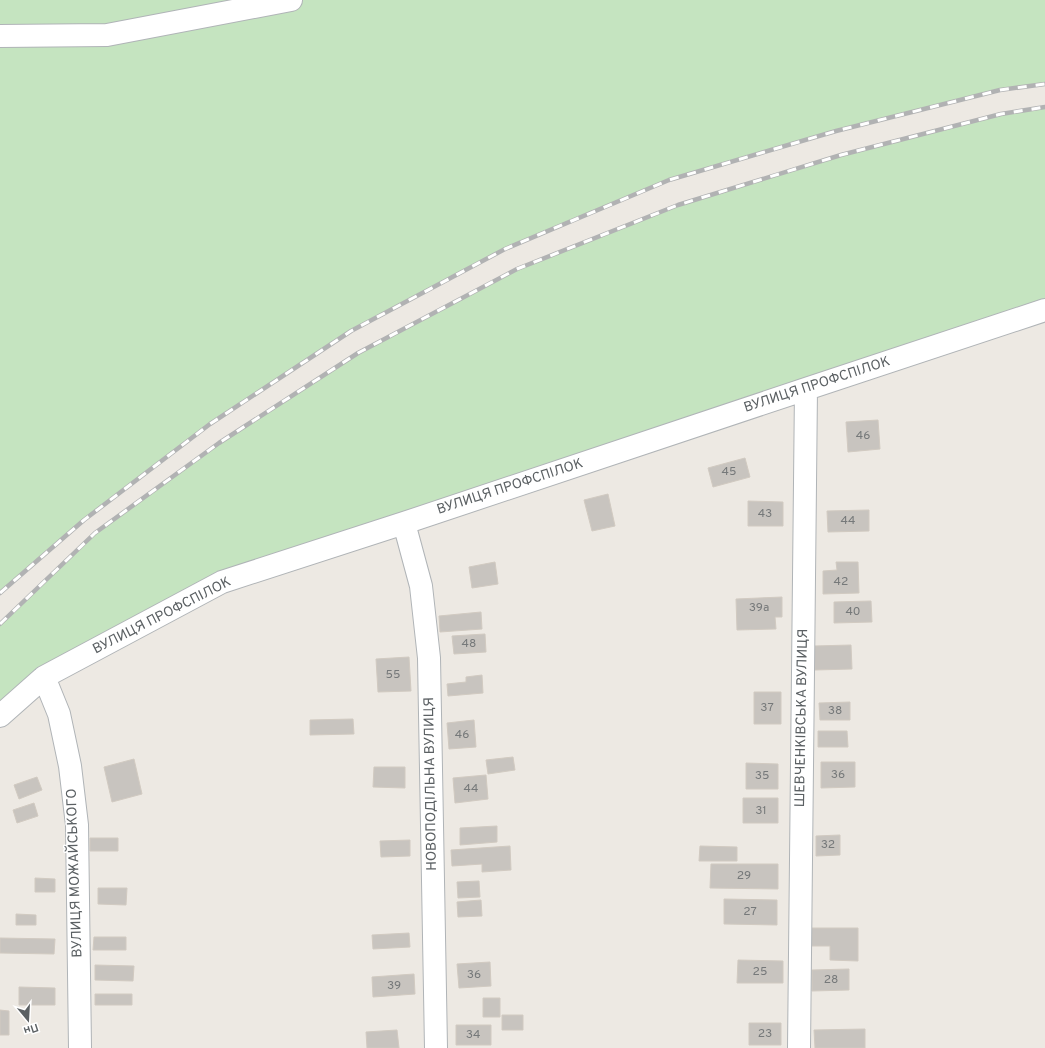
<svg xmlns="http://www.w3.org/2000/svg" width="1045" height="1048" font-family="Overpass,sans-serif">
<rect width="100%" height="100%" fill="#ede9e3"/>
<!-- green -->
<path fill="#c5e4c0" d="M0,0h1045v84l-45,6 -164,41 -167,49 -164,69 -154,82 -141,93 -126,96 -84,73z
M1045,107v203l-823,272 -222,134v-92l95,-91 124,-90 139,-90 159,-84 161,-64 163,-50 160,-41z"/>
<!-- building -->
<path fill="#c8c4bf" stroke="#d1cac1" d="M878,420l2,29 -32,3 -2,-30z
M745,458l5,19 -37,10 -5,-19z
M608,494l7,32 -23,5 -8,-31z
M748,501l35,1v24h-35z
M869,510v21l-41,1 -1,-21z
M495,562l3,22 -26,4 -3,-21z
M836,562h22l1,31 -36,1v-23l14,-1z
M782,597v20h-7l1,12 -39,1 -1,-31z
M871,601l1,21 -38,1v-21z
M481,612l1,17 -42,3 -1,-16z
M485,634l1,18 -32,2 -2,-18z
M851,645l1,24 -37,1 -1,-24z
M409,657l2,34 -33,1 -2,-33z
M482,675l1,18 -35,3 -1,-12 19,-2v-5z
M754,692h27v32h-27z
M850,702v18h-30l-1,-17z
M353,719l1,15 -44,1v-15z
M474,720l2,27 -27,2 -2,-26z
M818,731h29l1,16h-30z
M513,757l2,13 -27,4 -2,-14z
M134,759l8,35 -30,8 -8,-35z
M821,762h34v25l-34,1z
M746,763l32,1v25h-32z
M374,767h31v21l-32,-1z
M486,775l2,24 -33,4 -2,-25z
M37,777l5,13 -23,9 -5,-14z
M743,798h35v25h-35z
M34,803l4,13 -21,7 -4,-13z
M497,826v16l-37,3v-17z
M840,835v20l-24,1v-20z
M90,838h28v13h-28z
M410,840v16l-29,1 -1,-16z
M510,846l1,24 -29,2v-8l-30,2 -1,-16z
M700,846l37,1v14h-38z
M711,864h67v25l-68,-1z
M35,878l20,1v13h-20z
M479,881l1,16 -22,1 -1,-16z
M98,888h29l-1,17 -28,-1z
M724,899l53,1v25l-53,-1z
M481,900l1,16 -24,1 -1,-15z
M16,914l20,1v10h-20z
M805,928h53v33l-28,-1v-14h-25z
M409,933l1,14 -37,2 -1,-14z
M94,937h32v13h-33z
M0,938l55,1 -1,15 -54,-1z
M738,960l45,1v22h-46z
M490,962l1,24 -32,2 -2,-24z
M95,965l39,1 -1,15 -38,-1z
M849,969v21l-37,1v-21z
M414,974l1,20 -42,3 -1,-20z
M19,987l36,1v17h-36z
M95,994h37v11h-37z
M483,998h17v19h-17z
M0,1010l9,1v24h-9z
M502,1015h21v15h-21z
M749,1023h32v22h-32z
M456,1025h35v20h-35z
M865,1029v19h-50l-1,-18z
M397,1030l2,18h-32l-1,-16z"/>
<g fill="none" stroke-linecap="round" stroke-linejoin="round">
<defs>
<path id="minor" d="M0,36l107,-1 184,-35
M404,523l17,63 8,72 7,390
M44,677l15,37 11,52 7,59 3,223
M0,716l44,-39 178,-95 182,-59 402,-134 239,-79
M799,1048l7,-659"/>
</defs>
<!-- minor casing -->
<use href="#minor" stroke="#b0b4b7" stroke-width="24"/>
<!-- minor -->
<use href="#minor" stroke="#fff" stroke-width="22"/>
<defs>
<path id="rail" d="M0,593l84,-73 126,-96 141,-93 154,-82 164,-69 167,-49 164,-41 45,-6
M0,624l95,-91 124,-90 139,-90 159,-84 161,-64 163,-50 160,-41 44,-7"/>
</defs>
<!-- rail casing -->
<use href="#rail" stroke="#b1b2b3" stroke-width="4.5"/>
<!-- rail -->
<use href="#rail" stroke="#fff" stroke-width="3" stroke-dasharray="9" stroke-linecap="butt"/>
</g>
<g text-anchor="middle" dominant-baseline="central" stroke-width="3" stroke-linejoin="round" paint-order="stroke">
<!-- number labels -->
<g font-size="12" fill="#76797a">
<text x="863" y="436">46</text>
<text x="729" y="472">45</text>
<text x="765" y="514">43</text>
<text x="848" y="521">44</text>
<text x="841" y="582">42</text>
<text x="759" y="608">39а</text>
<text x="853" y="612">40</text>
<text x="469" y="644">48</text>
<text x="393" y="675">55</text>
<text x="767" y="708">37</text>
<text x="835" y="711">38</text>
<text x="462" y="735">46</text>
<text x="838" y="775">36</text>
<text x="762" y="776">35</text>
<text x="471" y="789">44</text>
<text x="761" y="811">31</text>
<text x="828" y="845">32</text>
<text x="744" y="876">29</text>
<text x="750" y="912">27</text>
<text x="760" y="972">25</text>
<text x="474" y="975">36</text>
<text x="831" y="980">28</text>
<text x="394" y="986">39</text>
<text x="765" y="1034">23</text>
<text x="473" y="1035">34</text>
</g>
<!-- street labels -->
<g font-size="14" fill="#5b6063" stroke="#fff">
<text transform="translate(817 385) rotate(-18)">ВУЛИЦЯ ПРОФСПІЛОК</text>
<text transform="translate(510 487) rotate(-18)">ВУЛИЦЯ ПРОФСПІЛОК</text>
<text transform="translate(162 616) rotate(-27)">ВУЛИЦЯ ПРОФСПІЛОК</text>
<text transform="translate(802 718) rotate(-89)">ШЕВЧЕНКІВСЬКА ВУЛИЦЯ</text>
<text transform="translate(431 784) rotate(-91)">НОВОПОДІЛЬНА ВУЛИЦЯ</text>
<text transform="translate(75 873) rotate(-92)">ВУЛИЦЯ МОЖАЙСЬКОГО</text>
</g>
</g>
<!-- north arrow -->
<g transform="translate(28 1020) rotate(162)" stroke="#ffffff" stroke-width="3" paint-order="stroke">
<path d="M0-3L7 15L0 10L-7 15Z" fill="#5b6063"/>
<text y="-6" font-size="11" font-weight="bold" text-anchor="middle" fill="#5b6063">Пн</text>
</g>
</svg>
